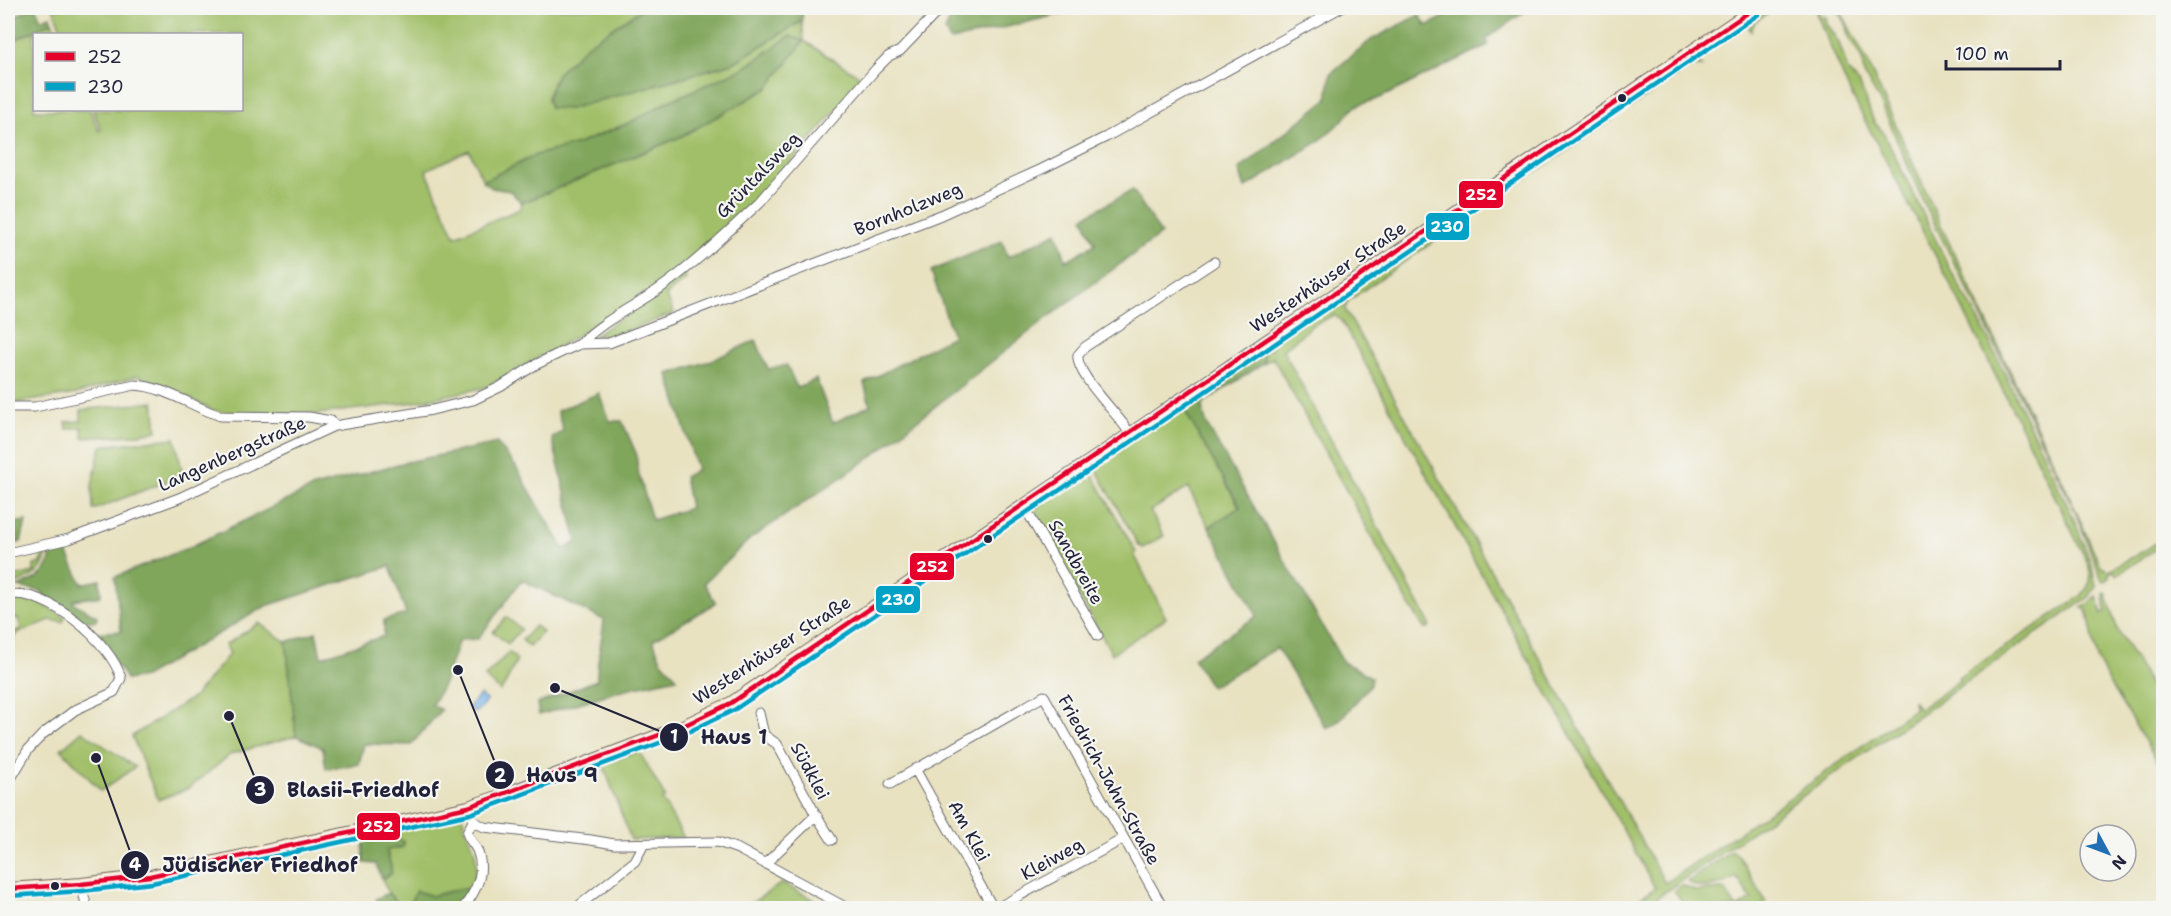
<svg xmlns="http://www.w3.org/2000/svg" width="2171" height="916" font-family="'Shantell Sans',sans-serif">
<rect width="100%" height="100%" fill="#f6f6f2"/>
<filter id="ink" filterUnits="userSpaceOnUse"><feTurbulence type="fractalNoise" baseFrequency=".0167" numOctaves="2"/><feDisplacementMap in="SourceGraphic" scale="12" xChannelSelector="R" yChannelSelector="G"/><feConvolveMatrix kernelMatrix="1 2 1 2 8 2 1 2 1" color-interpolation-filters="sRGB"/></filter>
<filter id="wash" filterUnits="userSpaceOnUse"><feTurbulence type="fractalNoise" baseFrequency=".008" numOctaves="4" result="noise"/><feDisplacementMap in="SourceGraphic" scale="24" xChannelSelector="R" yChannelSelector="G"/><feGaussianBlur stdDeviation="1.35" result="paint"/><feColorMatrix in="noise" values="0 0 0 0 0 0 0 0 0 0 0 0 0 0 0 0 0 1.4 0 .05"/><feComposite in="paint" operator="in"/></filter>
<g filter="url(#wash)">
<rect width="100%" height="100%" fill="#e8e2c1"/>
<!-- green -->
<path fill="#a0bf67" stroke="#617051" stroke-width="1.5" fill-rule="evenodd" d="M53,8h590l-56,37 -29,28 -11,25 22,11 164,-46 69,-42 2,20 60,38 -105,119 -77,70 -29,21 -62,39 -104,59 -72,15 -97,12 -86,-1 -18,-2 -53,-27 -24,-8 -61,18 -68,10v-361l44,-21 6,12h-24v76h56l9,21 2,-2 -8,-19h149v-76h-179zM790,36l-23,53 -87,48 -158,66 -2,6 -65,27 -29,-66 43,-20 14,31 53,-26 42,-11 53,-22 34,-19 79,-35z
M1762,8h14l-21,13 -4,10 -7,-11z
M1814,8h3l4,9 4,-1 1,7 13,20 9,28 12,14 14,37 9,10 69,141 29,51 91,191 20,51 4,20 -7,11 -447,311h-16l29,-20 -314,-568 -7,-5 -21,10 -30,25 146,273v5h-5l-14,-22 -137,-248 -9,5v-13l-82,56 58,102 -31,19 -21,-39 -38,23 14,25 -21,12 -5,-3 -43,-78v-3l22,-16 2,1 5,-3 1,-4 140,-96 4,4 3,-1 -1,-6 216,-148 5,6 -144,100 -3,8 320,574 126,-86 123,-88 -1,-9 6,9 41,-29 -2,-2 123,-82c10,-12 12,-17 7,-32l-132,-269 -107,-205z
M1836,8h3l29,55 74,165 120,252 39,87 8,3 35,-19 19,-13v6l-46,31 -4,-4 -4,2 1,5 -5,3h-3l-27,-70 -90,-187 -63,-125 -39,-92 -19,-33 -2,-15 -14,-23 -3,-13z
M1694,57l8,10 -9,-2 -195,132 -4,-6 117,-78 2,3 4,-3 -2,-3z
M684,274l2,5 -20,16 8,18 -67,26 -5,-3h-8z
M154,402l3,29 -25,4 -49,3 -1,-11 -15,2 -1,-7 15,-1v-11z
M175,438l8,37 -90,35 -1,-24 9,-40z
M1089,468l47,84 -2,2 32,64 -54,36 -80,-143 19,-13 -1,-4z
M43,553h4c-5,21 -14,23 -33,32l-1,-8 21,-5v-7l7,-2z
M2106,593l11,36 33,56 13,28v57l-53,-85 -13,-27 -9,-44 -2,-5 -4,-1 15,-11 5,17 4,-1 -2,-19z
M20,598l19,4 26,15 -2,5 -13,-2 -34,14 -8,17 1,-18 12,-4 -3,-11 -5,1 -4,-13 3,-3 -2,-4z
M506,617l15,12 -13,15 -15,-12z
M259,623l27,19 10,94 -65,18 -42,34 -31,12 -26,-64 62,-39 36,-44 -5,-8z
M535,626l8,6 -14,15 -7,-7z
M509,652l8,8c-6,10 -9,23 -17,31l-15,-14z
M82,731l53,36 -34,24 -40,-42z
M639,751l26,46 -3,2 22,39 -53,2 -28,-76z
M460,816l5,4 -1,5c12,23 17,42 7,67l-8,-4 -31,8 -16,-5 -7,16c-15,-2 -22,-15 -27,-28l9,-5c2,-9 -4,-15 -4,-24l16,-3 1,-5 -11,-6 -2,-6 54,-11 2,1v-2z
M1732,851l7,5 27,46 -9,6h-70l-13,-17 8,-6 13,6 29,-2 13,19 15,-9 -16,-22c-12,8 -36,16 -48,4z
M782,883l31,16 -15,9h-54z"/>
<!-- forest -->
<path fill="#80a65c" stroke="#51644c" stroke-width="1.5" d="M32,8h4l5,12 9,-4 2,6 -44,21v-24z
M643,8h160l-1,13 -69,42 -164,46 -19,-1 -3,-10 10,-24 30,-29z
M967,8h118l-135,33 -5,-10 5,-11z
M1461,8h69l-43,30 1,7 -108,53 -24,8 -14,15 -24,21 -73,46 -6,-18 88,-71 4,-26 40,-33 48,-25 8,11z
M790,36l14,5 -37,48 -87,48 -158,66 -12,-12 -18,-3 -9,-7 53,-26 42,-11 53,-22 34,-19 79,-35z
M1133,190l28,44 -118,87 -173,137 -120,81 -46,44 12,20 -63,37 8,20 16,18 -51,11 -87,26 -2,-11 60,-24c-1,-20 5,-39 7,-60l-82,-40 -44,59 -19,1 -15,43 -12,22 9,5 -30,35 -47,-1 -5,20 -33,5 -3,-21 -27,-12 -10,-94 30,-10 5,25 63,-21v-16l22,-6 -16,-48 -124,40 -122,71 -17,3 -33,-47 27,-2 -6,-54 75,-30 124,-60 84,-23 99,-21 19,24 48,82 13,-7 -25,-104 11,-7 -6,-20 42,-18 11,28h12l14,32 2,18 14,49 38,-12 -6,-31 13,-7 -29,-96 42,-13 46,-21 12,29 19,-4 10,23 19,-9 17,44 37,-18 -6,-22 89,-47 -22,-65 71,-30 6,16 49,-25 9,29 29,-17 -12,-27z
M1264,349v14l-58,38 -4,7 5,17 136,237c8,5 22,9 28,16l-1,7c-13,14 -27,37 -44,43l-49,-80 -66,39 -18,-29 64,-42 -48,-89 31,-20 -58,-101z
M26,521l-5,21 -13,3v-21z
M66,550l16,34 18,-4 1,16 -28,4 2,4 22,12 -1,5h-15l-39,-23 2,-5 -4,-2 -22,-4c19,-9 31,-12 33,-35z
M391,830l2,6 11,6 -1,5 -16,3c0,9 6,15 4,24l-9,5 -6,-15 -12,-1 -1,-26 7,-2 1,3h2v-4z
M463,888l8,4 -13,16h-78l-4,-9 12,-6 13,13 7,1 8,-16 16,5z"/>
<!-- water -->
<path fill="#75b4e8" stroke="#4c6b92" stroke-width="1.5" d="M480,695l7,6 -12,12 -6,-6z"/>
</g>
<g filter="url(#ink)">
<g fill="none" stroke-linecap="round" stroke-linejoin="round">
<defs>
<path id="minor" d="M580,344c22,-23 53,-37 79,-55 36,-25 69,-57 101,-87l116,-133 13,-13 11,-5 41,-43
M8,407h27l100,-22c31,2 57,22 86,31l88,1 22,4 3,5
M1130,434c-10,-19 -55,-59 -52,-79l7,-8 129,-85
M1024,506l74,130
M8,553l61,-14 110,-41 155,-72 98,-16 41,-10 27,-13 35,-22 29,-14 16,-7 29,-1 332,-128 101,-46 64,-32 234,-129
M8,595c39,-7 103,47 113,83l-7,14 -39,18 -32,24 -15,16 -20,33
M759,713l5,22 13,9 39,71 -51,49
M915,769l78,139
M890,784l154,-88 119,212
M468,807l5,14 11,6 107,13 23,4 104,-2 20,7 109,59
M816,815l16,25
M81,884l6,24
M463,908c13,-16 23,-37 14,-58 -3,-6 -8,-10 -10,-17l6,-12
M576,908l59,-47 9,-17
M997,908l126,-69"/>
<path id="secondary" d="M8,889l73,-5 69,-8 318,-69 32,-11 183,-70 48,-23 399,-269 625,-426"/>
</defs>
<!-- minor casing -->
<use href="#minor" stroke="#67656a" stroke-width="11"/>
<!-- secondary casing -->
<use href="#secondary" stroke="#67656a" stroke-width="14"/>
<!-- minor -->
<use href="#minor" stroke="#fff" stroke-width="9"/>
<!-- secondary -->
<use href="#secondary" stroke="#fbe6c4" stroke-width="12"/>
<defs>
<path id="bus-1" d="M8,889l73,-5 69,-8 318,-69 215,-81 48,-23 1024,-695"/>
<path id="bus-2" d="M9,896l73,-5 70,-8 318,-69 216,-81 48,-23 400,-270 625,-426"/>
</defs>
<!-- bus-1 casing -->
<use href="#bus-1" stroke="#f6f6f2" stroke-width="9"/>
<!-- bus-2 casing -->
<use href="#bus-2" stroke="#f6f6f2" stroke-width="9"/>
<!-- bus-1 -->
<use href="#bus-1" stroke="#e4002b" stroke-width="4.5"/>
<!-- bus-2 -->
<use href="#bus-2" stroke="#02a2c7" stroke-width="4.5"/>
</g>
</g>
<!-- markers -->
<g fill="#22223b" stroke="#f6f6f2" stroke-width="2">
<circle cx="1622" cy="98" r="5"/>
<circle cx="988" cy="539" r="5"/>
<circle cx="55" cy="886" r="5"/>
</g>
<g text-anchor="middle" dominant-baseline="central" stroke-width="4.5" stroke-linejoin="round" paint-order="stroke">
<!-- street labels -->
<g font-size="18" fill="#22223b" stroke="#f6f6f2">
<text transform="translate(758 175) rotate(-46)">Grüntalsweg</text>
<text transform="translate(908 209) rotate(-22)">Bornholzweg</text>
<text transform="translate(1328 277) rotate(-34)">Westerhäuser Straße</text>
<text transform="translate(232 454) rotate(-24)">Langenbergstraße</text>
<text transform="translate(1076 562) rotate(61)">Sandbreite</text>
<text transform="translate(772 650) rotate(-33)">Westerhäuser Straße</text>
<text transform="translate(810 771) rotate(62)">Südklei</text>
<text transform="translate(1109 780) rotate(61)">Friedrich-Jahn-Straße</text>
<text transform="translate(969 831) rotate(61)">Am Klei</text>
<text transform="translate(1052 859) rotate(-29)">Kleiweg</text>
</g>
</g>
<!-- callouts -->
<path fill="none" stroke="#22223b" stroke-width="2" d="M555 688L674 737M458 670L500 775M229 716L260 790M96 758L135 865"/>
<g fill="#22223b" stroke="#f6f6f2" stroke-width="2">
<circle cx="555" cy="688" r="6"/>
<circle cx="458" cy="670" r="6"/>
<circle cx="229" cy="716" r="6"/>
<circle cx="96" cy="758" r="6"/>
<circle cx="674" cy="737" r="15"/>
<circle cx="500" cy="775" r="15"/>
<circle cx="260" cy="790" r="15"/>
<circle cx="135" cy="865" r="15"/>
</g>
<g font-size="18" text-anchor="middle" font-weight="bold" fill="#fff">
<text x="674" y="743">1</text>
<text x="500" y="782">2</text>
<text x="260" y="796">3</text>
<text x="135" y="871">4</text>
</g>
<g font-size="20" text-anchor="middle" font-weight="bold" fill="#22223b" stroke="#f6f6f2" stroke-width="4.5" stroke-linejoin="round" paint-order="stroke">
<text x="734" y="744">Haus 1</text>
<text x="562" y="782">Haus 9</text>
<text x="363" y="797">Blasii-Friedhof</text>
<text x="260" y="872">Jüdischer Friedhof</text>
</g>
<g stroke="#f6f6f2" stroke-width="2">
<rect x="1458" y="180" width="46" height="29" rx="6" fill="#e4002b"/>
<rect x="1425" y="212" width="45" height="29" rx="6" fill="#02a2c7"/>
<rect x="909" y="552" width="46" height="29" rx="6" fill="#e4002b"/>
<rect x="875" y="585" width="46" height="29" rx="6" fill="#02a2c7"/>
<rect x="356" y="812" width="45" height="29" rx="6" fill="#e4002b"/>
</g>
<g font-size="16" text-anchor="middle" font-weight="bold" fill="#fff">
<text x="1481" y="200">252</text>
<text x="1447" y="232">230</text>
<text x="932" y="572">252</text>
<text x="898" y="605">230</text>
<text x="378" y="832">252</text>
</g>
<!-- margin -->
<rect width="2171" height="916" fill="none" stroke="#f6f6f2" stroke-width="30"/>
<!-- legend -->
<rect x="33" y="33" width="210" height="78" fill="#f6f6f2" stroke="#a1a1a9" stroke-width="1.5"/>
<rect x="45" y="52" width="30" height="9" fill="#e4002b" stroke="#a1a1a9" stroke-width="1.5"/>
<text x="87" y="63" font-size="18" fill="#22223b">252</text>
<rect x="45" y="82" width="30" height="9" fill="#02a2c7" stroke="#a1a1a9" stroke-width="1.5"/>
<text x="87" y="93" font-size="18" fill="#22223b">230</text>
<!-- north arrow -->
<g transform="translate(2108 853) rotate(131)"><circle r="28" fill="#f6f6f2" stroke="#a1a1a9" stroke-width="1.5"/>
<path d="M0-4.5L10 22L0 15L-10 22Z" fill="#1f6fb2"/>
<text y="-9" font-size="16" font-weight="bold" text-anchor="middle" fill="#22223b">N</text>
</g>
<!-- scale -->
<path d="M1946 60v9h114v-9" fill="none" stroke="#22223b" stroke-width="3"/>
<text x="1955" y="60" font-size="18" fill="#22223b" stroke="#f6f6f2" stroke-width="4.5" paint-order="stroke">100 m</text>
</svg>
